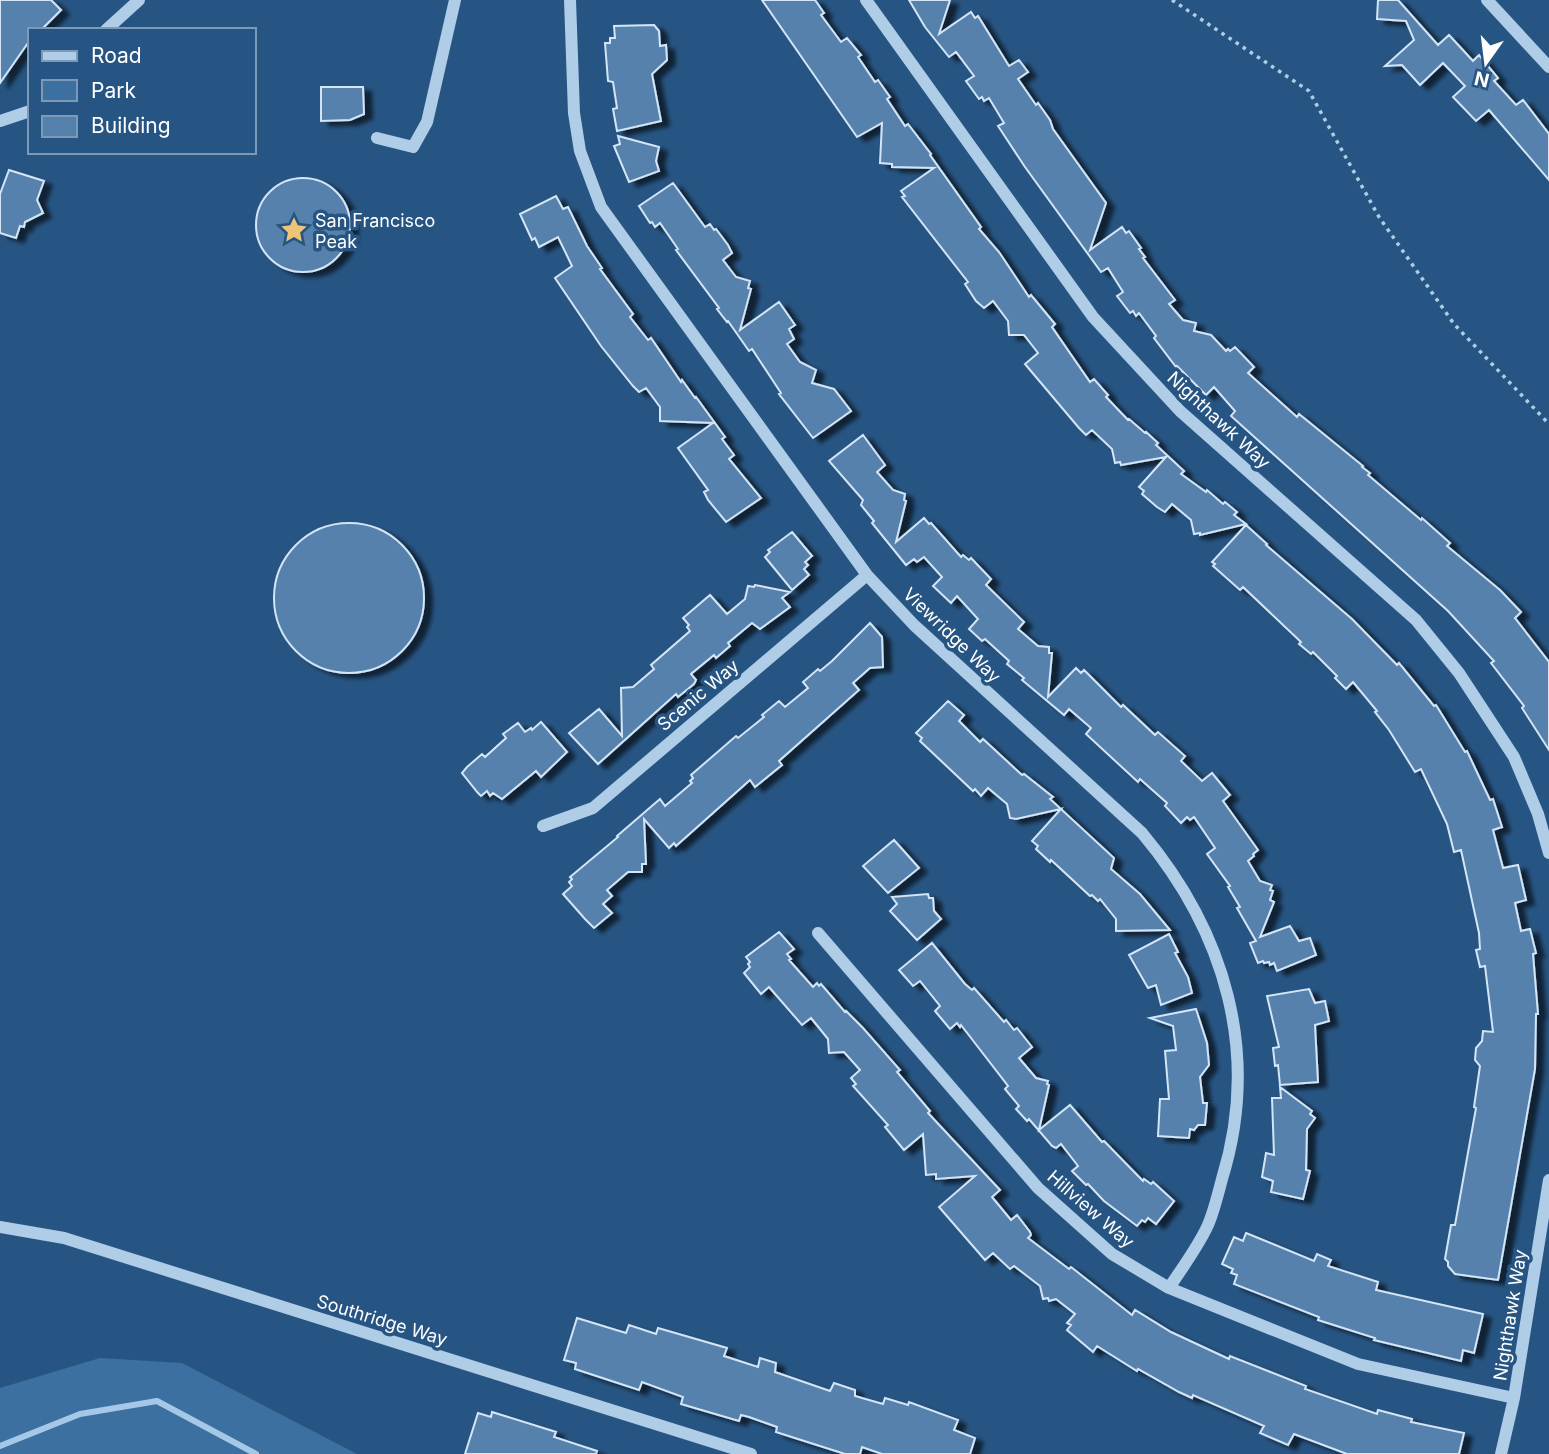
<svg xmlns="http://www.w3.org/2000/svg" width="1549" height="1454" font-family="Inter,sans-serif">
<defs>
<filter id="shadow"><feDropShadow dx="8" dy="4.5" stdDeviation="2" flood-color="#0009"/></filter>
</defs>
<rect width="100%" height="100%" fill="#275583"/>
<!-- green -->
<path fill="#3c70a0" d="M100,1358l82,5 175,91h-357v-66z"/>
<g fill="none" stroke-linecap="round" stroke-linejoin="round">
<!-- stream -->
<path stroke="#a5c8e7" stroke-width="6" d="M0,1446l80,-32 77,-13 99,53"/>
</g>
<!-- building -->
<path fill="#5481ac" stroke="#d3e5f6" stroke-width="2" filter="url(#shadow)" d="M0,0h51l10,10 -20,20h-11v10l-30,43z
M762,0h53l9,13 -3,2 20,27 6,-4 14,17 -3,2 17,25 3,-2 12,17 -3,2 18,27 3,-2 23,30 -1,1 51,72 -2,2 20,23 30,45 2,-2 24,29 -3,3 38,55 4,-3 14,16 -2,2 22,23 1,-1 16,14 1,-1 12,11 -2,2 28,26 -3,3 25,18 1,-2 16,14 2,-2 12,10 -3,3 12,9 -46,11v-2l-6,1 -3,-14 -19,-16 -7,8 -8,-5 -15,-13 2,-3 -5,-4 27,-30 -45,8 -1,-3 -5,1 -3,-14 -20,-19 -6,5 -7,-7 -54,-64 13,-11 -14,-18h-15l-1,-14 -15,-20 -9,7 -8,-7 -11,-17 3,-2 -66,-85 3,-1 -4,-5 33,-23 -42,-1v-3l-12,-1 2,-40 -25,14z
M909,0h41l-11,34 32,-22 4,6 3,-2 31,50 10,-6 9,12 -10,7 18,26 2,-2 12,17 3,9 53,74 -16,47 32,-23 4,6 3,-2 12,17 -2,1 6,8 -2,1 32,42 -6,4 14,16 13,3 -2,8 17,4 15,16 2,-2 2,2 5,-4 19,20 -6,6 49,44 2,-3 64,52 -1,1 8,6 -2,2 53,45 1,-2 28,25 -3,3 53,44 21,22 -6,6 34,44v88l-27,-42 2,-2 -33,-43 3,-2 -46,-50 -217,-195 4,-5 -21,-24 -8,8 -29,-29 -1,1 -22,-29 2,-2 -17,-23 -3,3 -3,-5 -3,2 -13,-17 6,-4 -15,-24 -7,4 -76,-105 -27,-41 6,-3 -15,-25 -5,3 -2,-4 -3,2 -13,-18 8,-5 -18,-24 -7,5 -24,-30z
M1378,0h20l40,45 11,-10 24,26 6,-6 19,23 -4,3 22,24 7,-5 26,34v46l-60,-70 -13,11 -23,-24 12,-11 -22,-23 -23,22 -18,-20 -17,1 29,-26 -8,-19 -29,-2z
M654,25l5,6 1,15 6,-1 1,15 -15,14 9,47 -44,10 -4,-22 4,-1 -4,-26 -5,-1 -3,-38h5v-5h5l-1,-12z
M321,87h42l1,27 -14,6 -29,1z
M618,136l41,11 -3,14 3,10 -30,11 -15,-36 6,-2z
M9,170l35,11 -7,19 6,13 -18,9 -1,5 -4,-1 -4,12 -16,-5v-39z
M256 225a47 47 0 1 1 94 0a47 47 0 1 1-94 0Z
M673,183l32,44 5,-3 4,6 2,-1 12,16 4,8 -9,7 13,17 14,4 -2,7 3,1 -11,41 39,-28 16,23 -6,4 5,10 -7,5 13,18 16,8 -4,13 22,6 17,22 -38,27 -34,-44 2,-1 -29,-44 -3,2 -21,-30 -1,1 -10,-13 2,-1 -43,-58 2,-1 -18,-26 -5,4 -3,-5 -2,1 -11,-17z
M556,196l7,13 5,-2 19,39 15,22 -2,1 33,45 -3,3 18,23 3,-2 30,44 1,-2 13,18 1,-1 29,40 -3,2 12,16 -5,4 32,39 -35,24 -18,-22 -4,-8 4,-2 -30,-42 35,-25 -53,-2v-14l-14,-19 -7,4 -6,-6 -32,-40 -46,-68 17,-12 -14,-29 -19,10 -4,-9 -3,2 -12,-26z
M863,435l22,30 -8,7 16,18 12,4 -1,6 2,1 -10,41 28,-24 5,6 2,-1 30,34 2,-2 6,5 2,-2 20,21 -5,6 38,37 -6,7 20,17 11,1v6h3l-4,44 28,-29 5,5 3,-3 37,37 2,-2 32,30 3,-3 27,24 -4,5 21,20 10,-8 18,22 -7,6 35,49 -5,4 1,2 -6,5 12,20 12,4 -2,5 3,1 -3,9 4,2 -14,35 30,-11 9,15 11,-3 6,17 -39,16 -3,-8 -4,2 -1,-3 -5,1 -1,-2 -5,2 -8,-20 6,-2 -19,-33 3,-1 -12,-20 2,-1 -23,-32 8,-6 -21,-31 -4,3 -3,-3 -6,6 -16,-17 2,-3 -27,-24 -2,3 -52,-48 5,-6 -22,-19 -5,6 -42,-35 2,-2 -17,-14 2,-3 -24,-22 -3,2 -13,-12 9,-10 -21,-23 -6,7 -18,-17 9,-9 -18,-20 -7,5 -3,-3 -8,6 -34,-42 2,-2 -13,-16 2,-5 -34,-39z
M274 598a75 75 0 1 1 150 0a75 75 0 1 1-150 0Z
M1246,525l21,19 -1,1 86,74 45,46 2,-2 35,43 2,-1 29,47 2,-1 23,49 3,-1 9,28 -9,3 10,38 15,-3 8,35 -11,3 6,28 9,-2 6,24 -3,1 5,60h-2l-1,55 -37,211 -43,-6 -7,-8v-4l-3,-3 6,-34h4l21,-117 -2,-1 6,-41 -5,-6 1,-12 6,-7 1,-10 10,1 -8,-66 -5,1 -4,-17 4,-1 -1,-16 -18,-83 -7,2 -7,-28 -26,-55 -6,3 -26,-42 -14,-18 2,-1 -24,-29 -7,7 -11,-11 2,-2 -24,-24 -2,2 -12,-10 2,-2 -58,-55 -3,3 -27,-24 2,-2 -3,-2z
M792,532l20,24 -7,6 3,3 -4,4 5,6 -17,15 -27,-33 5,-5 -2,-2z
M755,585l35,7 -8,6 8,9 -30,22 -8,-6 -24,20 2,3 -14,12 -2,-3 -23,19 5,6 -2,4 -16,13 -2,-3 -78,70 -29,-31 30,-24 23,27 -1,-48 12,-1 21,-18 -3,-4 39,-34 -3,-4 2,-2 -6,-7 27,-23 17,19 18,-15 3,-13 6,1z
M870,623l12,14 1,30 -13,1 -17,15 6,7 -80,71 3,4 -27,22 -5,-7 -74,66 -2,-3 -5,5 -25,-29 2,45h-4v8h-14l-21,18 5,6 -9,8 9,9 -18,15 -9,-9 -22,-25 9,-8 -3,-4 3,-3 -2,-2 48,-40 -1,-1 43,-37 5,7 27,-23 -2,-2 3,-3 -2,-3 45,-39 2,2 26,-21 -2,-2 17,-14 6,6 23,-19 -5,-6 15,-13 2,2 12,-10z
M948,701l16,14 -5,6 21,21 3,-3 39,36 2,-1 29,23 -3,2 64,59 -3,11 29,25 30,36 -54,1v-12l-16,-20 -2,2 -6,-6 -2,1 -39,-36 -1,2 -14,-13 2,-3 -6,-5 29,-32 -45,10 -6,-1 -3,-14 -19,-16 -7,8 -6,-7 -2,2 -53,-50 2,-3 -6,-5z
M541,722l26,30 -26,25 -5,-6 -34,28 -9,-6 -3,3 -3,-5 -6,5 -3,-3 -16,-20 5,-6 15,-13 3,3 21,-19 -3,-4 15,-11 7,9 6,-4 1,2z
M894,840l25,28 -31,25 -25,-27z
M928,894l1,4h4l1,13 7,8 -24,21 -27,-29 7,-7 -5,-7z
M779,932l15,17 -7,5 4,5 -2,1 24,27 4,-4 2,3 2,-2 24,28 1,-1 17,17 37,42 -3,2 33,39 -2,2 72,77 -8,7 19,23 6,-5 13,17 1,3 -3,3 41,31 2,-2 61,48 3,-5 36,22 58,27 1,-3 76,30 -1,3 72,25 1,-4 34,9 -1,3 53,11 -5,21h-112l-53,-20 -6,11 -28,-12 4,-7 -71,-31 -1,3 -13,-6 -41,-23 -1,2 -40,-25 -4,6 -26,-22 4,-5 -4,-2 8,-9 -19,-15 -7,2 -1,-3 -5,1 -3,-13 -26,-20 -4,3 -17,-16 -8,7 -46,-53 36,-31 -39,3v-5l-10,1 -3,-41 -19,16 -19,-23 3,-2 -35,-39 3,-2 -5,-6 9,-8 -16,-18 -15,1 -1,-14 -17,-21 -9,7 -33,-38 -8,7 -17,-21 6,-6 -2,-3 2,-2 -4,-5z
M1169,934l9,18 -3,1 13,24 4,16 -31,12 -5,-20 -8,3 -19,-33z
M932,943l33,41 7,6 2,-2 30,34 2,-2 8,10 3,-2 15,19 -13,11 17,20 12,3 -1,3 2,1 -10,45 31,-25 32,37 2,-1 39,40 1,-2 7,5 2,-2 21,19 -18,23 -8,-6 -3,4 -3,-2 -5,6 -33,-25 -16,-17 -2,1 -14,-14 6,-5 -17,-22 -5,4 -4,-2 -23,-27 -2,2 -11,-12 3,-3 -14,-17 3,-3 -47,-61 -1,2 -3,-4 -7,6 -15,-18 5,-5 -20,-25 -7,5 -14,-16z
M1309,989l6,14 10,-2 4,20 -14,4 3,57 -38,3 -2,-20 -3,1 -2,-18 6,-1 -12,-51z
M1196,1009l11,34 2,22 -9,12 3,26h4l-2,22h-7l-4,5 -4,-1 -1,9 -31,-2 2,-37h9l-4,-48 11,-1 -3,-24 -23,-8z
M1280,1087l32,24 -2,3 5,4 -8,11 -1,41 4,1 -7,28 -32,-7 2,-11 -11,-4 4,-24 8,2 -2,-57h9z
M1246,1233l68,28 3,-7 14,6 -3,6 50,16 -2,8 107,24 -9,39 -11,-3 -2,11 -87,-21 1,-2 -57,-18 1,-3 -85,-33 3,-9 -6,-2 2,-4 -11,-5 12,-27 9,4z
M577,1318l49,15 3,-8 27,9 2,-6 69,20 -3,8 34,11 2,-9 16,5 -1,9 55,19 4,-8 21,7v6l28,8 2,-6 23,7 1,-3 49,18 -4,10 21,8 -5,16h-88l-20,-7 -2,7h-15l-69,-22 1,-5 -28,-10 -8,-2 -2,6 -58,-17 2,-7 -41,-15 -3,8 -64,-21 1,-6 -12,-3z
M492,1412l64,20 -2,5 43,14 -1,3h-131l13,-41 13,4z"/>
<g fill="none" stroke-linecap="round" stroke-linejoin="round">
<!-- path -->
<path stroke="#b0cde7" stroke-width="3.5" stroke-dasharray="3.5 5" stroke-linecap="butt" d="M1172,0l137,91 70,126 75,107 95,100"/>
<!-- minor -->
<path stroke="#b0cde7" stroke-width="12" d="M570,0l4,113 6,38 21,56 266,368 47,50 228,208c83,99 119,220 80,346 -4,15 -8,32 -14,46 -10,22 -26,43 -39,63
M866,0l227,317 87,94 236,209 43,53 55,84 24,57 11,39
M1487,0l62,67
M106,30l33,-30
M0,121l30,-10
M377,138l36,9 14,-25 28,-122
M543,826l50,-18 274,-233
M818,933l220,255 74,66 57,34 189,76 156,34
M0,1227l64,11 687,216
M1501,1454l13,-56 35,-218"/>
</g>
<!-- icons -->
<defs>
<symbol id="sight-bare" viewBox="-9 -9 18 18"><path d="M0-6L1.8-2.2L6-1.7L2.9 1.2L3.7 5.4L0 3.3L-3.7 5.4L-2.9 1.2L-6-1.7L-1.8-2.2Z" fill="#efc476" stroke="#275583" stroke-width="2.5" paint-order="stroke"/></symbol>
</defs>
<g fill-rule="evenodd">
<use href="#sight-bare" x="275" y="211" width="38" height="38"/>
</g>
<g text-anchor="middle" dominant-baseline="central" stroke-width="7" stroke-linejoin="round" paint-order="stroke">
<!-- poi labels -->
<g font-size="18" fill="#fff" stroke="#275583" text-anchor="start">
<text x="315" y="220">San Francisco<tspan x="315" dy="21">Peak</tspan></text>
</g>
<!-- street labels -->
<g font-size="18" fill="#fff" stroke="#275583">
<text transform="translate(1219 420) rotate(43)">Nighthawk Way</text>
<text transform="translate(952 635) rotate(44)">Viewridge Way</text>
<text transform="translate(698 695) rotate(-40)">Scenic Way</text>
<text transform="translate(1091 1209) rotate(41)">Hillview Way</text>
<text transform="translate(1510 1315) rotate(-81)">Nighthawk Way</text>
<text transform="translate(382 1320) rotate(17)">Southridge Way</text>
</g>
</g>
<!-- legend -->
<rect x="28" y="28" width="228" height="126" fill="#275583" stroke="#7d99b5" stroke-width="2"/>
<rect x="42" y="51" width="35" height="10" fill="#b0cde7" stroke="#7d99b5" stroke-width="2"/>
<text x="91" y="63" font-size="21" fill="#ffffff">Road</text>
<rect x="42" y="80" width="35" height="21" fill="#3c70a0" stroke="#7d99b5" stroke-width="2"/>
<text x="91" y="98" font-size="21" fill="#ffffff">Park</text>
<rect x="42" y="116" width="35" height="21" fill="#5481ac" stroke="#7d99b5" stroke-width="2"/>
<text x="91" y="133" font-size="21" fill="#ffffff">Building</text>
<!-- north arrow -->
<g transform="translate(1486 63) rotate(194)" stroke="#275583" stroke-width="5" paint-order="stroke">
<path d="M0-5L12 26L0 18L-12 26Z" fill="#ffffff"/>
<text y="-10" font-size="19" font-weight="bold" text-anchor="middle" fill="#ffffff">N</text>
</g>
</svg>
